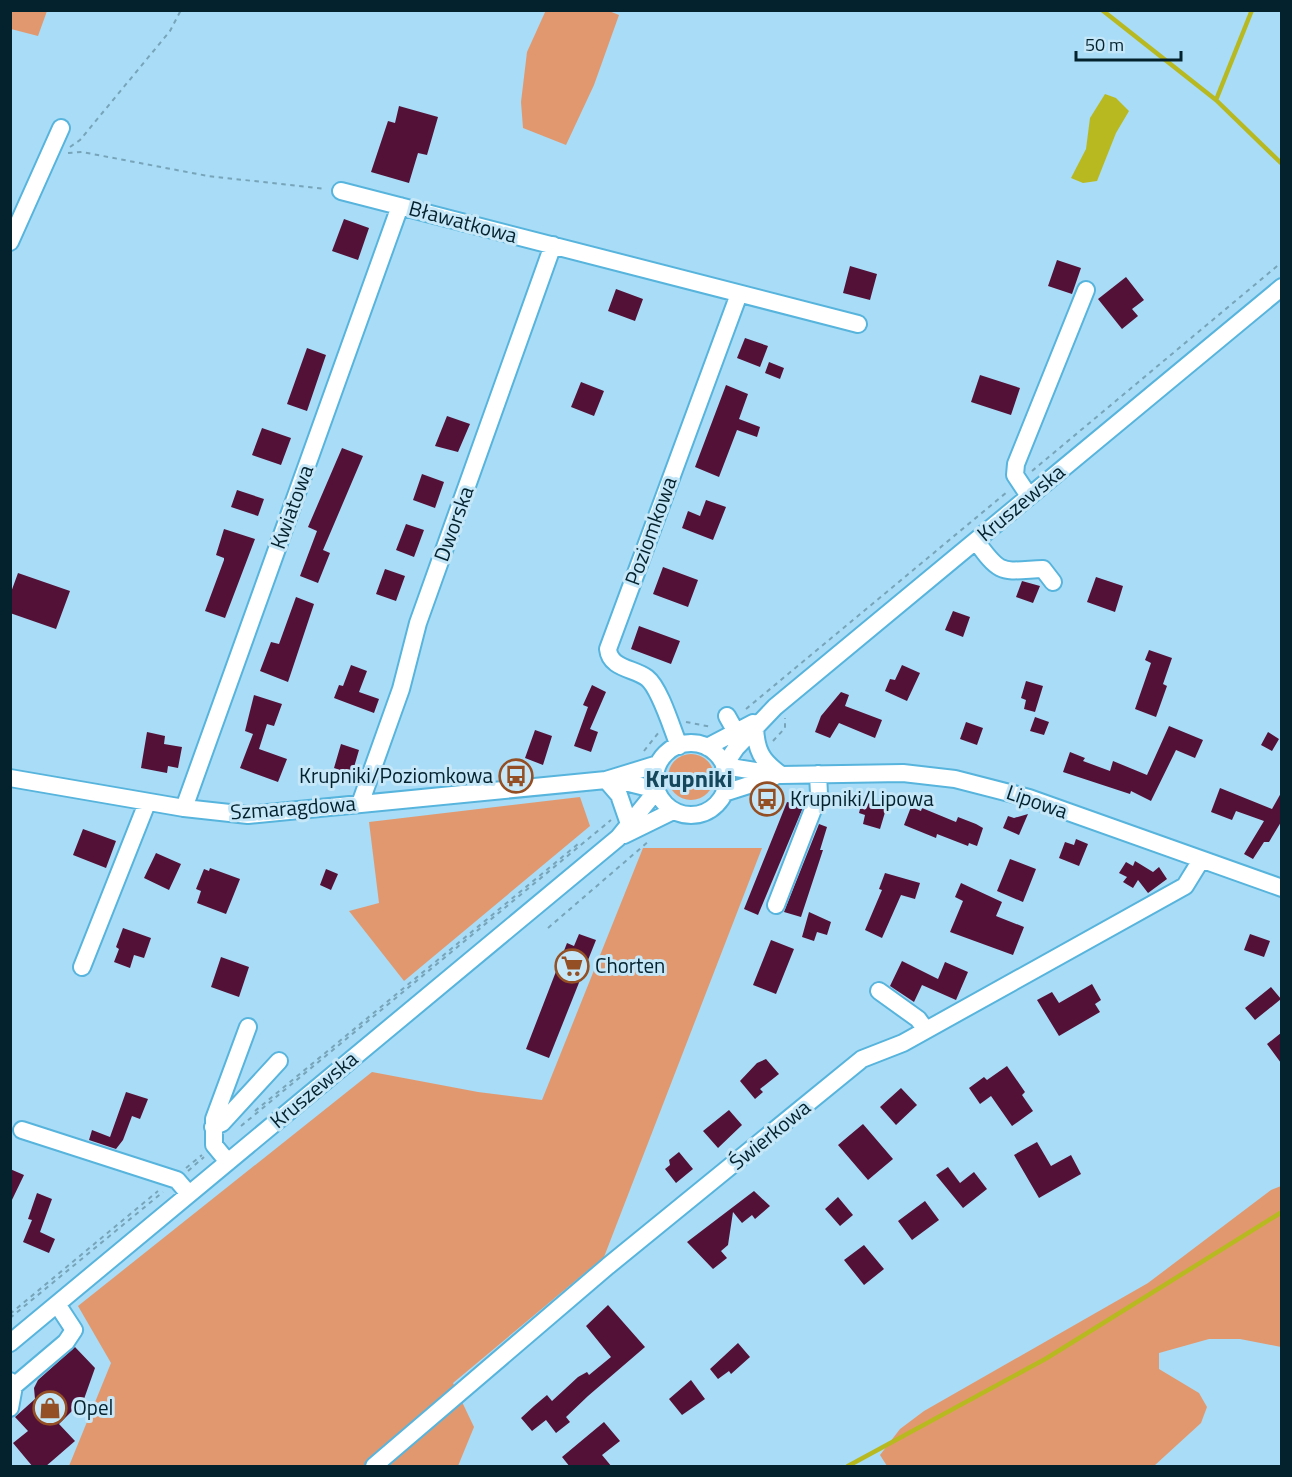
<svg xmlns="http://www.w3.org/2000/svg" width="1292" height="1477" font-family="'Titillium Web',sans-serif">
<style>
.green{fill:#e2986f}
.water{fill:#b8b920}
.lines{fill:none;stroke-linecap:round;stroke-linejoin:round}
.stream{stroke:#b8b920;stroke-width:4.5}
.building{fill:#541138}
.minor-casing{stroke:#57b4dd;stroke-width:20}
.path{stroke:#77a4b9;stroke-width:2;stroke-dasharray:4.5 4.5;stroke-linecap:butt}
.minor{stroke:#fff;stroke-width:16}
.labels{text-anchor:middle;stroke-width:6;stroke-linejoin:round;paint-order:stroke}
.street-label{font-size:21px;fill:#04222e;stroke:#c5e7f8}
.poi-label{font-size:21px;fill:#04222e;stroke:#c5e7f8;text-anchor:start}
.quarter-label{font-size:24px;font-weight:bold;fill:#14475c;stroke:#c5e7f8}
</style>
<rect width="100%" height="100%" fill="#a9dcf6"/>
<path class="green" d="M546,10L609,11L619,15L594,85L566,145L523,128L521,102L527,52Z
M10,11H47L38,36L11,29Z
M668 777a23 23 0 1 1 46 0a23 23 0 1 1-46 0Z
M580,797L590,826L404,981L349,911L379,903L369,822Z
M643,848H762L604,1257L453,1383L474,1427L458,1466H69L111,1363L78,1306L372,1072L478,1092L542,1100Z
M1281,1186V1347L1240,1339H1209L1159,1353V1369L1199,1393L1207,1407L1201,1423L1154,1466H887L880,1455L900,1429L924,1411L1148,1283L1271,1190Z"/>
<path class="water" d="M1105,94L1116,98L1129,111L1116,133L1097,181L1083,183L1071,178L1086,149L1090,118Z"/>
<g class="lines">
<path class="stream" d="M1102,10L1216,100L1282,164
M1216,100L1252,10
M848,1466L1047,1358L1282,1212"/>
</g>
<path class="building" d="M399,106L438,117L427,155L418,153L409,183L371,172L388,121L395,123Z
M344,219L369,228L358,260L332,251Z
M1057,260L1081,268L1072,294L1048,286Z
M850,266L877,274L870,300L843,293Z
M1126,277L1144,300L1132,309L1138,316L1122,329L1098,299Z
M616,289L643,299L635,321L608,311Z
M745,338L768,346L760,367L737,358Z
M307,348L326,355L307,411L287,404Z
M769,362L784,368L780,379L765,373Z
M980,375L1020,388L1011,415L971,402Z
M581,382L604,391L594,416L571,407Z
M726,385L748,394L739,419L760,427L757,437L737,430L719,477L695,467Z
M447,416L470,424L458,452L435,446Z
M262,428L291,438L281,465L252,455Z
M342,448L363,456L323,550L330,553L318,583L300,576L317,531L308,527Z
M422,474L444,482L435,508L413,500Z
M237,490L264,499L258,516L231,507Z
M706,500L726,507L713,540L682,528L688,511L700,516Z
M406,524L424,530L414,557L396,550Z
M224,529L255,539L225,618L205,611L224,560V558L216,555Z
M663,567L698,580L688,607L653,594Z
M385,569L405,576L396,601L376,594Z
M18,573L70,591L56,629L10,613V595Z
M1096,577L1123,586L1115,612L1087,602Z
M1022,581L1040,586L1033,603L1016,597Z
M296,597L314,604L288,682L260,671L271,642L279,644Z
M953,611L970,617L963,637L945,630Z
M639,626L680,641L671,664L631,649Z
M1149,650L1172,658L1163,684L1167,686L1156,717L1135,709L1151,663L1145,660Z
M351,665L367,671L359,692L379,699L374,713L334,698L339,685L343,686Z
M902,665L920,673L907,701L885,691L890,679L895,680Z
M1026,681L1043,686L1035,712L1024,709L1026,700L1021,698Z
M592,685L606,692L590,729L598,732L591,752L574,746L588,707L583,705Z
M841,692L849,695L845,706L882,720L875,738L839,723L830,738L815,732L821,716Z
M254,695L282,704L274,726L267,724L259,749L287,759L278,782L240,768L253,734L245,731Z
M1035,717L1049,722L1044,735L1030,731Z
M966,722L983,728L977,745L960,739Z
M1169,726L1203,740L1195,758L1176,750L1151,801L1131,791L1130,794L1063,772L1070,752L1085,758L1083,761L1110,771L1113,761L1147,775Z
M535,730L552,736L543,765L525,758Z
M147,732L165,736L164,744L182,747L178,768L168,766L167,773L141,768Z
M1268,732L1279,739L1272,751L1261,745Z
M341,744L359,750L352,774L334,768Z
M1220,788L1272,809L1281,793V822L1269,842H1264L1253,859L1244,854L1264,821L1236,811L1232,820L1211,812Z
M862,801L886,809L880,829L863,824L865,815L859,813Z
M787,802L804,805L758,915L744,909Z
M911,807L921,811L922,808L956,822L958,817L976,824L983,828L977,846L969,843L968,846L937,834L936,838L904,825Z
M1028,814L1019,835L1003,828L1008,816L1014,818Z
M819,824L827,827L820,850H823L801,917L784,912Z
M83,829L116,841L106,868L73,855Z
M1076,839L1088,844L1079,866L1059,858L1065,842L1074,845Z
M156,853L181,864L169,890L144,878Z
M1010,859L1036,869L1023,902L997,891Z
M1135,861L1153,872L1159,867L1167,879L1148,893L1138,880L1133,888L1123,882L1127,877L1119,873L1126,862L1133,866Z
M210,868L240,879L226,914L197,903L201,891L196,889L204,869L209,871Z
M326,869L338,874L331,890L320,885Z
M885,873L920,883L915,899L901,895L882,938L865,930L882,890L879,889Z
M961,883L1002,902L996,916L1024,927L1013,955L950,932L963,901L955,897Z
M809,912L831,922L827,935L817,932L814,941L802,937Z
M123,928L151,938L144,958L134,955L130,968L114,962L119,949L116,947Z
M579,934L596,940L549,1058L526,1049L567,943L574,946Z
M1250,934L1270,941L1264,957L1244,950Z
M771,940L794,949L776,994L753,985Z
M221,957L249,967L239,997L211,987Z
M902,961L938,979L945,962L968,972L956,1000L922,985L914,1002L890,986Z
M1092,984L1101,1000L1095,1004L1100,1012L1059,1036L1037,1000L1052,992L1059,1003Z
M1271,987L1281,999L1255,1020L1245,1008Z
M1281,1033V1063L1267,1044Z
M766,1059L779,1074L760,1089L763,1092L755,1099L740,1081L757,1063Z
M1007,1066L1025,1092L1022,1095L1033,1111L1012,1126L991,1096L980,1104L969,1088L984,1077L987,1080Z
M901,1088L917,1105L896,1125L880,1107Z
M126,1092L148,1099L140,1119L132,1116L123,1140L116,1149L89,1140L92,1130L110,1137Z
M729,1110L742,1125L718,1148L703,1131Z
M863,1124L893,1159L868,1180L838,1145Z
M1037,1142L1051,1166L1071,1155L1081,1174L1039,1198L1014,1155Z
M679,1152L693,1169L676,1183L665,1169L670,1165L669,1160Z
M948,1167L960,1183L974,1172L987,1189L963,1208L936,1175Z
M10,1169L24,1175L10,1204Z
M754,1191L770,1206L755,1219L752,1215L742,1223L733,1212L728,1245L721,1251L727,1258L713,1269L687,1242Z
M37,1193L52,1199L40,1232L55,1239L49,1253L23,1242L32,1220L28,1219Z
M838,1197L853,1215L840,1226L825,1209Z
M925,1201L939,1220L912,1240L898,1221Z
M864,1245L884,1269L864,1285L844,1260Z
M608,1305L645,1347L588,1396L566,1417L570,1422L556,1433L546,1420L532,1431L521,1418L534,1406L547,1395L552,1401L578,1377L587,1372L589,1375L611,1357L586,1326Z
M738,1343L750,1357L731,1374L729,1371L718,1379L710,1369Z
M75,1347L95,1368L84,1399L59,1424L75,1441L45,1467H33L13,1443L28,1431L15,1417L35,1399L34,1388L38,1380Z
M691,1380L705,1399L682,1415L669,1399Z
M604,1422L620,1441L602,1455L612,1467H570L562,1457Z"/>
<g class="lines">
<g class="minor-casing">
<path id="minor" d="M341,191L858,324
M10,242L61,128
M1029,496L1015,475L1016,464L1086,290
M976,541C1001,576 1001,571 1043,569L1053,582
M727,716L736,732
M755,727C756,750 761,760 780,774
M655 779a36 36 0 1 1 72 0a36 36 0 1 1-72 0Z
M679,746C672,729 660,688 647,678C634,668 610,669 608,649L739,294
M707,747L753,723
M724,766L736,748L775,707L1282,287
M724,766L781,775L903,773L955,779L1029,798L1282,888
M10,778L184,808L248,815L606,780L658,764
M613,779L657,790
M606,780L619,795L629,824
M724,793L774,777
M360,804L401,689L418,623L553,245
M184,808L400,206
M624,835L673,811
M776,905L819,794L818,774
M82,967L147,803
M879,991L918,1019L926,1030
M213,1127L222,1123L279,1061
M22,1130L177,1180L189,1194
M228,1162L214,1145V1119L248,1027
M10,1343L618,838L657,790
M10,1381L14,1386L10,1408
M14,1386L66,1342L74,1330L57,1304
M374,1466L608,1266L862,1059L903,1043L1185,886L1201,860"/>
</g>
<path class="path" d="M70,147L80,140L170,31L181,10
M68,153L82,152L208,176L326,189
M1032,471L1282,262
M746,709L1007,492
M686,722L712,727
M773,741L785,728V718
M644,751L659,732
M548,928L649,841
M255,1111L578,844L581,846
M241,1126L611,820
M186,1168L202,1155
M188,1171L204,1157
M10,1314L158,1191
M10,1318L163,1192"/>
<use href="#minor" class="minor"/>
</g>
<defs>
<g id="bus-ring" transform="scale(1.725)"><circle r="9.5" fill="#c5e7f8" stroke="#944f24" stroke-width="1.5"/><path d="M-5-6H5V4H4V6H2V4H-2V6H-4V4H-5ZM-3.5-4V0h7V-4ZM-3.5 1.2v1.5H-2V1.2ZM2 1.2v1.5H3.5V1.2Z" fill="#944f24"/></g>
<g id="supermarket-ring" transform="scale(1.725)"><circle r="9.5" fill="#c5e7f8" stroke="#944f24" stroke-width="1.5"/><path d="M-6-5.5h2.5l.6 2H6L4.5 2H-2.5L-4.4-4H-6ZM-1.5 3.2a1.3 1.3 0 1 0 .1 0ZM3 3.2a1.3 1.3 0 1 0 .1 0Z" fill="#944f24"/></g>
<g id="shop-ring" transform="scale(1.725)"><circle r="9.5" fill="#c5e7f8" stroke="#944f24" stroke-width="1.5"/><path d="M-5-2.5h2.3a2.7 3.5 0 0 1 5.4 0H5L5.5 6h-11ZM-1.5-2.5h3a1.5 2.3 0 0 0-3 0Z" fill="#944f24"/></g>
</defs>
<g fill-rule="evenodd">
<use href="#bus-ring" x="516" y="776"/>
<use href="#bus-ring" x="767" y="799"/>
<use href="#supermarket-ring" x="572" y="966"/>
<use href="#shop-ring" x="50" y="1408"/>
</g>
<g class="labels">
<g class="street-label">
<text transform="translate(463 222) rotate(15)" y="7">Bławatkowa</text>
<text transform="translate(1021 503) rotate(-40)" y="7">Kruszewska</text>
<text transform="translate(292 507) rotate(-70)" y="7">Kwiatowa</text>
<text transform="translate(454 524) rotate(-70)" y="7">Dworska</text>
<text transform="translate(651 531) rotate(-70)" y="7">Poziomkowa</text>
<text transform="translate(1037 802) rotate(19)" y="7">Lipowa</text>
<text transform="translate(293 808) rotate(-4)" y="7">Szmaragdowa</text>
<text transform="translate(314 1090) rotate(-40)" y="7">Kruszewska</text>
<text transform="translate(770 1135) rotate(-39)" y="7">Świerkowa</text>
</g>
<g class="poi-label">
<text x="493" y="783" text-anchor="end">Krupniki/Poziomkowa</text>
<text x="790" y="806">Krupniki/Lipowa</text>
<text x="595" y="973">Chorten</text>
<text x="73" y="1415">Opel</text>
</g>
<g class="quarter-label">
<text x="689" y="787">Krupniki</text>
</g>
</g>
<rect width="1292" height="1477" fill="none" stroke="#04222e" stroke-width="24"/>
<path d="M1076 51v9h105v-9" fill="none" stroke="#04222e" stroke-width="3"/>
<text x="1085" y="51" font-size="18" fill="#04222e" stroke="#c5e7f8" stroke-width="4.5" paint-order="stroke">50 m</text>
</svg>
